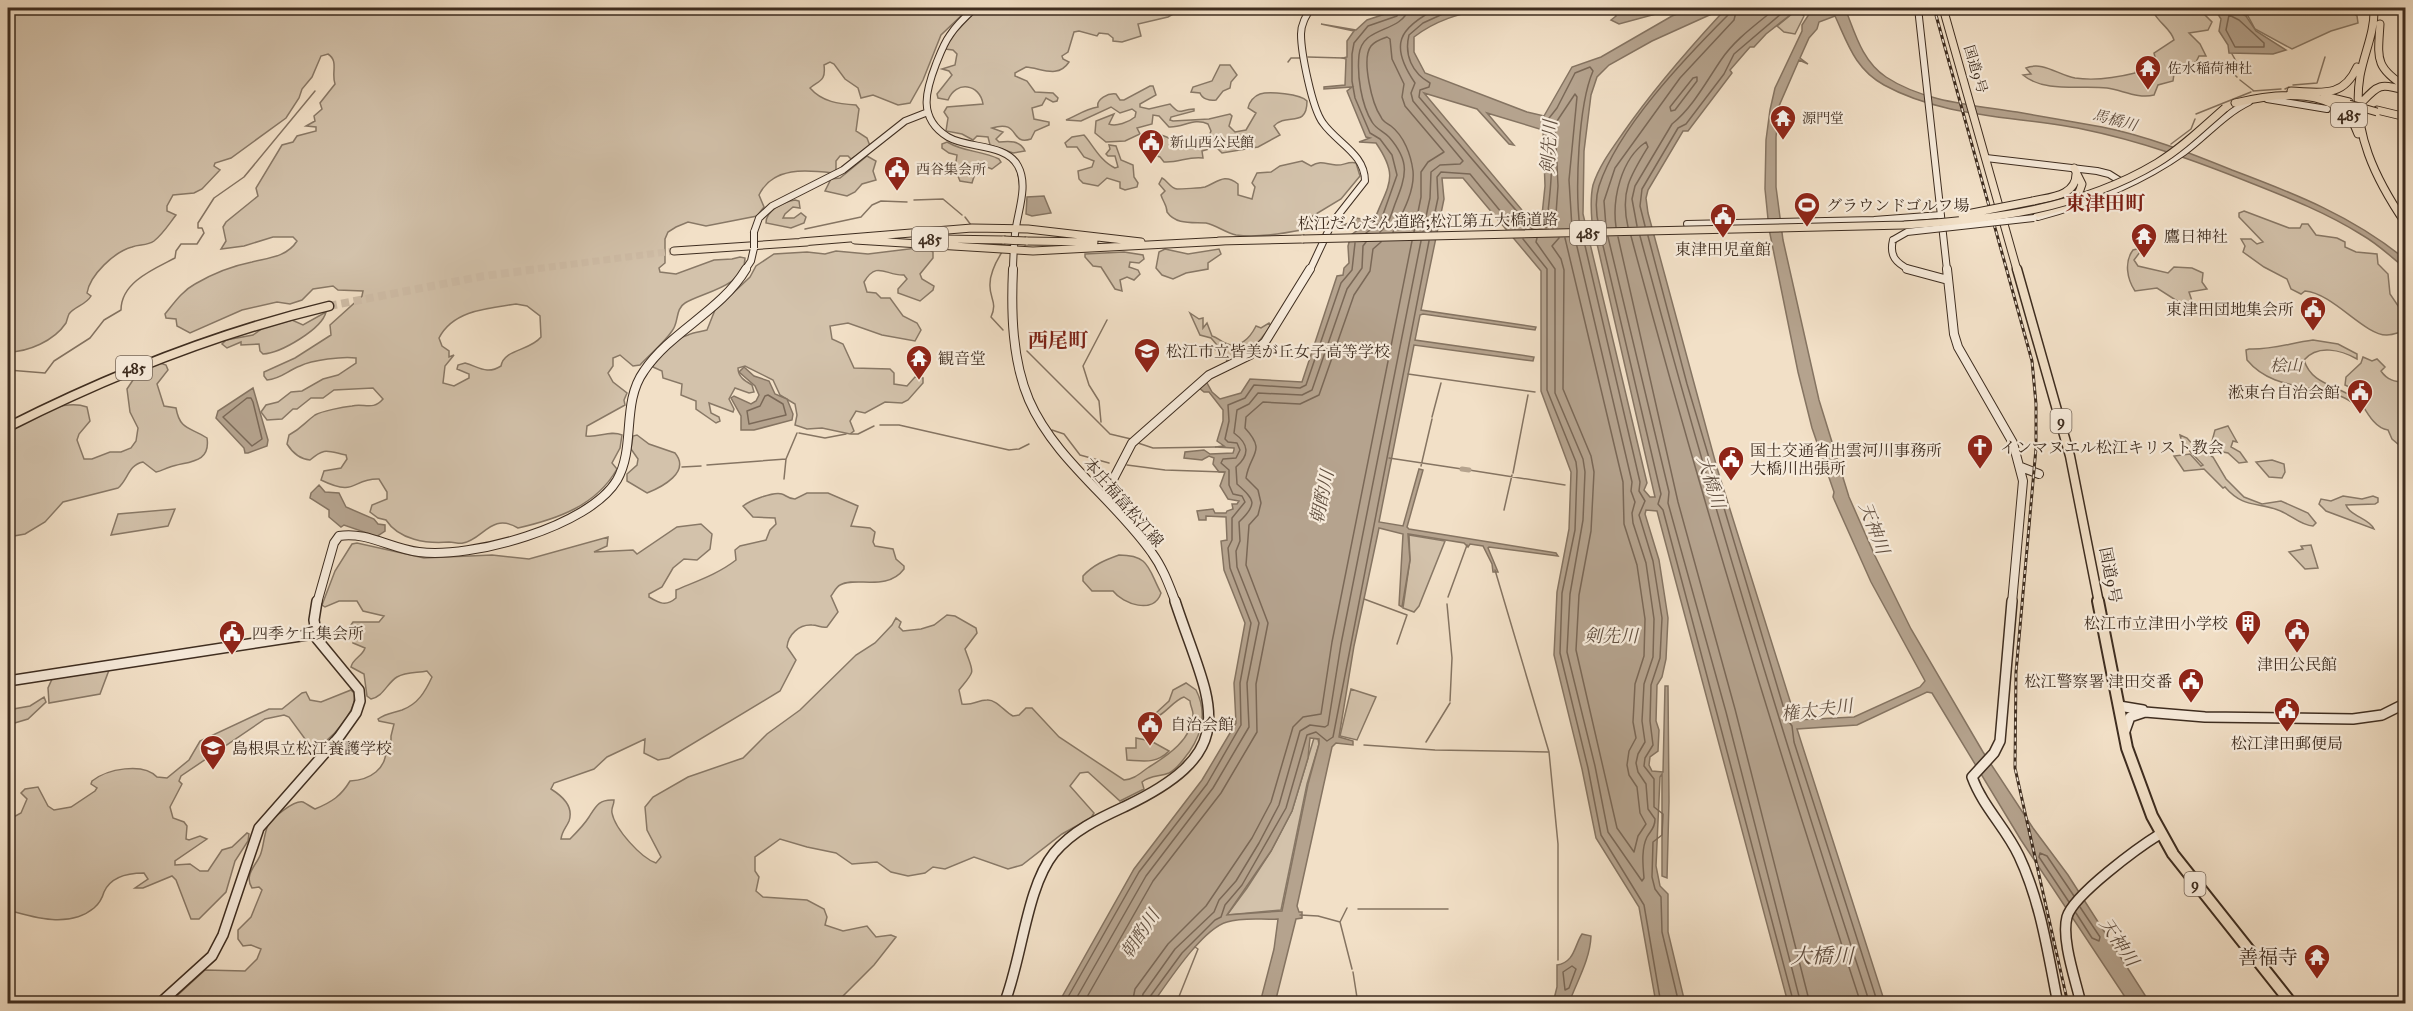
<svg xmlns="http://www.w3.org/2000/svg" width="2413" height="1011" font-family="'IM FELL Great Primer','Noto Serif JP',serif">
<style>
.green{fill:#d3c2ab;stroke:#887866;stroke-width:1.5;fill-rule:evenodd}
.water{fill:#b5a38e;stroke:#857462;stroke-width:1.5;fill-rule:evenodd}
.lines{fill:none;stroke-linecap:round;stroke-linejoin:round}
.shore{stroke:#7a6857;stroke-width:1.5}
.stream{stroke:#857462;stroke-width:1.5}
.canal{stroke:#b5a38e;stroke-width:5}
.highway-tunnel-far1{stroke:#cebca6;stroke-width:7;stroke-dasharray:7 4;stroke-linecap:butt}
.highway-tunnel{stroke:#cebca6;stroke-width:8;stroke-dasharray:8 4.5;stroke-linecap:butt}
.secondary-far2-casing{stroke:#3e2d20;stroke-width:8}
.secondary-far1-casing{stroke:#3e2d20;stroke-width:10}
.secondary-casing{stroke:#3e2d20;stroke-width:12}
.highway-far2-casing{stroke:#3e2d20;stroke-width:9}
.highway-far1-casing{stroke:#3e2d20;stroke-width:11}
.highway-casing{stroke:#3e2d20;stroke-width:14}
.secondary-far2{stroke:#f7ebdb;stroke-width:6}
.secondary-far1{stroke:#f7ebdb;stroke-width:8}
.secondary{stroke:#f7ebdb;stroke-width:9}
.highway-far2{stroke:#f2e0c7;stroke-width:7}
.highway-far1{stroke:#f2e0c7;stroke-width:8}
.highway{stroke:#f2e0c7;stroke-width:10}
.rail-casing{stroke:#3e2d20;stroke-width:3}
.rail{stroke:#f7ebdb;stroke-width:1.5;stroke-dasharray:4;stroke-linecap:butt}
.secondary-bridge-casing{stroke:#3e2d20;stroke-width:8;stroke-linecap:butt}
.highway-bridge-casing{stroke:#3e2d20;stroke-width:9;stroke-linecap:butt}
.secondary-bridge{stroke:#f7ebdb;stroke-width:6}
.highway-bridge{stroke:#f2e0c7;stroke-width:7}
.labels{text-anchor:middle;stroke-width:4.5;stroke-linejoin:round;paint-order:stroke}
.far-poi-label{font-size:14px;fill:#3e2d20;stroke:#f7ebdb;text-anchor:start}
.far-street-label{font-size:14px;fill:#3e2d20;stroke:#f7ebdb}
.shield{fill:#f7ebdb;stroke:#766658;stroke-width:1.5}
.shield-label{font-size:15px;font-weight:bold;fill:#3e2d20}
.far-water-label{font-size:15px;font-style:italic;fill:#625041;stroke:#f7ebdb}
.poi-label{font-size:16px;fill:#3e2d20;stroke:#f7ebdb;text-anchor:start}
.street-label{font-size:16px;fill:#3e2d20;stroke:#f7ebdb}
.park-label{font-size:16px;font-style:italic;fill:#5c4b3c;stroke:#f7ebdb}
.water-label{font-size:18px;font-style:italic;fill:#625041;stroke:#f7ebdb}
.quarter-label{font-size:20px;font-weight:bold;fill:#7a1f14;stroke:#f7ebdb}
.near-poi-label{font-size:20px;fill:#3e2d20;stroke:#f7ebdb;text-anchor:end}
.near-water-label{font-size:21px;font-style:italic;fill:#625041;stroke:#f7ebdb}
</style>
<rect width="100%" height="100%" fill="#f2e0c7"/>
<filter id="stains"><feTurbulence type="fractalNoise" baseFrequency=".00333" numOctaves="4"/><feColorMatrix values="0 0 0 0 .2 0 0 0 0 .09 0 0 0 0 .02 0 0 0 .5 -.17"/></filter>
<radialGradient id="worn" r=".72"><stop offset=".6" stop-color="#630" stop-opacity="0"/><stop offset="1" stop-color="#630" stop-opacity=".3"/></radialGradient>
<path class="green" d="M8,8H966L963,14L941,35L923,80L910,103L898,105L873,95L861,98L858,88L845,79L834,64L830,62L824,65C826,81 820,80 810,88C822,102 839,104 856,105L859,109L856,131L867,138L870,146L851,159L848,156H840L836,161V171L833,173C807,170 773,166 759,195L764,207L757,216L706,226L688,222L676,227L668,232L665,239V263L659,268L660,272L676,274L714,260L732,259L740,257L745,258C745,287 702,292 685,303C675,309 679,323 672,331C664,343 650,354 640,365L633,366L620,355L613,358V366L608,373L613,382L627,393L624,400L625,405L587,426L586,436C598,438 610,430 622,435L620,448L612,463L617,469C596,506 557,519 518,528C491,512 483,540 463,543C459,544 454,542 449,542C427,544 399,540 386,520L378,518L370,512L372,505L387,499V492L379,479C351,478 358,498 321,480L324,471L341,468L347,459L346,455C327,451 325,447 310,460C300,459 292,452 287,444L289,435C302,428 304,423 315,415C322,411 343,407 352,406C364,403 373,411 383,399L373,388L334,390L323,398H311L297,409H293L282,419L267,420L261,412L266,405L278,402L291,392L302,391L323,379L338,375L356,363V358C343,356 312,360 300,366C287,371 281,379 267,380L264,376V372L295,358L331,335L330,325L362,296L363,291L338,290L333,286L313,289L302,300L290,304L277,302L242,310L190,333L177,326L176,319L166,318L165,314C174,303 182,291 195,284C212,274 232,266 252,262C268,258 287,257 297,241L293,237H273L244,246L221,249L226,241L223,227L226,222L258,196L256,188L282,145L293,142L297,136L316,131V127L306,126L315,121L314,116L322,109L320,103L335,84C331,73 339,61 328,54L321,56L312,77L302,89L299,98L286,118L231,158L215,163L214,166L220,170L202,189L194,193L173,195L167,206V211L176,215C169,224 163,234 154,241C147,246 139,244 132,247C114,252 90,275 87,293L91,296C86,305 75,306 69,314C68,316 67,320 66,323C54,341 28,352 8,352ZM516,304L527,306L540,316L541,337C530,351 504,349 501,366C487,375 479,367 465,363L458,365L457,369L469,374V378L454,386L443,383L445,366L454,355L449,357V351L442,346L439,338C453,310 489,308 516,304Z
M979,8H1181L1182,9L1168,17L1138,24L1141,36L1122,42L1113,41V38L1108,34L1099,33L1097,36L1079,31L1074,32L1068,52L1062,56L1063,59L1069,62C1058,79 1041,68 1026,67L1015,73V76L1027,81L1035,92L1053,93L1058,98L1057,101L1053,102L1046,98L1042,105L1032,108L1034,119L1049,122V125L1035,131L1031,139C1009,146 1021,119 992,128L1003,132L996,139L999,142C1009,141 1020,140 1025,151L1013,153L990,145L988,137L977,136L973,140L962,134L946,131L948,118L944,112L947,107L983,104C980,84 956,80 948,100L938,98L937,94L952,75L949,71L942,69L955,65L957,54L953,50L944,49L953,35Z
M1808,8L1802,14L1804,16L1795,34L1784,32L1777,26L1798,9Z
M2155,8H2207L2200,10L2212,22L2208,30L2189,33L2200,44L2206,56H2199L2196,62L2186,64L2180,73L2174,74L2173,81L2158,85L2154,95C2138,99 2122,90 2107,88C2082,85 2044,93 2023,75L2031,74L2026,68C2043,61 2058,75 2075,78C2095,81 2115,78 2135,73L2138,65L2155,57L2154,53L2174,40C2171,29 2159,23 2154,13Z
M2233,8H2360V11L2352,12L2357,16L2358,23L2331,31L2292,49L2255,29L2248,16Z
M1220,65H1230L1237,75L1231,82L1230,88L1223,91L1216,100C1210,101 1202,99 1200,93L1191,92L1193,87L1212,81Z
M1150,86H1153L1156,95L1140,104V107L1149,109L1170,104C1181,116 1178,110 1194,109V111L1171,117L1170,120L1173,121L1209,119L1230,114L1232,116L1229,126L1235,132L1246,130L1256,113L1248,108C1249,102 1254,96 1260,94C1269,91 1301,94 1307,101C1307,129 1286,112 1274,126L1280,135L1258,147L1222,153L1216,147L1202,151L1203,158C1188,156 1179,163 1164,162L1160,157L1151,154L1153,142L1146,136C1157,131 1167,137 1177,142L1209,136L1211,131L1208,124C1194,117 1183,128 1169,127L1159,116L1153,115L1152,124L1137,128L1140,134L1125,141L1106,142L1095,133L1096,121L1114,114L1109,124C1116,127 1129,122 1135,117L1136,112L1132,109L1120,113L1111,107L1081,121L1066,120C1076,116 1085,109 1098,107C1096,99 1108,93 1116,94L1120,100H1124Z
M1084,135C1093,145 1100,161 1115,168L1118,167L1115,156H1108L1106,154L1110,149L1109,145L1116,146L1121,160L1133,165L1134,177L1138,183L1137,187L1125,190L1120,188V182L1107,178L1098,186L1083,183L1079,179L1078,171L1092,167L1094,161L1084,157L1077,147H1067L1065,143L1072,137Z
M947,142C966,153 981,150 999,159L1001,162L992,169C979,163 975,172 972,183L960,181L955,169L957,155L949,153L942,148V144Z
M867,156L876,161L873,171L876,180L862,184L855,192L847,196L825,191L831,179L840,178Z
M1302,161L1311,166C1321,160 1325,164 1336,165C1343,166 1348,161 1356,163L1360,176L1341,199L1311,217V225L1307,229C1285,233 1259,238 1236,235C1226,233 1216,225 1206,223C1192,222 1176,225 1167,212C1167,205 1163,202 1161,195L1165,191L1159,184L1162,178C1168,181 1170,188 1177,189C1180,189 1202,188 1205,187C1218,182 1224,173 1238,184V195L1252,199L1255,187L1252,183L1257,173L1271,172L1280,166Z
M795,200L799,201L800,208L793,207L785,214L783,218H794L801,213L806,217L804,223L791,228L766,223C766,210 783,202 795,200Z
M2244,211L2289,228H2300L2302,224H2308L2316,235L2337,238L2345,242V247L2356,252L2377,254L2378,264L2388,274L2390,294L2405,316V331C2400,332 2393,335 2387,335C2365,336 2333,293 2305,291L2301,294L2291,289L2287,279L2264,267L2243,252L2245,246L2241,239H2251L2257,244L2263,242L2239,217V213Z
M925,247L933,252V258L920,274L922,279L934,286L933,290L920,301L898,293V289L907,279L904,275C886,276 877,260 864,282L867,292L876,293L881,298H890L903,316L917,323L921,330L915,341L882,335L848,323L830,326L832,339L843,344L854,368L890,369L894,373V384L907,386L915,377L923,378V383L908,400L902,403L885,402L865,413L856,411L850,421L854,431L850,434L822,428L807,429L795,425L797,415L795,404L780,395L773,380L745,366L738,368C738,377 745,381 752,385L754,392L749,393L735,388L729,399L734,409L733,412L709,403L711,413L719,417L720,421L716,423L696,409V401L681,395L682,384L663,378L662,371L653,367C655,355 677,338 688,335C694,332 701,332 707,330L715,310L750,277L756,266L774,254L807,252L825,254L836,251L868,254Z
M1165,249L1188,254L1219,249L1221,254L1208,263V269L1186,273L1173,279L1162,275L1156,268L1159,252Z
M2137,249L2140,252L2134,260L2138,266L2168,273L2174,267L2192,268L2203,273L2202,282L2207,289L2189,292L2192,301L2185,306L2157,288L2135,291C2127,279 2124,262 2133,250Z
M1124,252L1143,255L1144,259L1139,263L1130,262L1129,267L1138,270L1140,274L1134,280L1127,277L1120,280L1122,291L1115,289L1101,267L1093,266L1085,257V254Z
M326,312C322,329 281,353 263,354L260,351L259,344L241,345V342L227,348L222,344L226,340L253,335L263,328L292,320L303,325Z
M1190,313L1199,319L1203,318V328L1207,323L1212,336C1217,337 1220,341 1225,343C1239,350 1250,338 1256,326L1261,328L1269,323L1271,326L1253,349L1232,363L1227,361L1223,352L1214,349L1217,345L1211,338L1200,335Z
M2313,340L2338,344L2357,354V359C2341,350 2318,344 2304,360C2313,389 2345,384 2359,404L2356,405C2351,402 2346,398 2340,396C2307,384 2271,389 2247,360L2246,350L2249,349C2272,350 2290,343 2313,340Z
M2363,357L2372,361L2377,359L2385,367L2381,371C2387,380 2395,382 2405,382V450L2392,439L2388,430C2373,428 2365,408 2356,395L2358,393L2364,397L2362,393L2345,385L2346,377L2361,363Z
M160,363L166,365L168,370L157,384L164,406L176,408C180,431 191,427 207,438C211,464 187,461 170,467C164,469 161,471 156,472L143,462C128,465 128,480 118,488L63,502L45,522L25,534L8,537V431C32,419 60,398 87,407L90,421L79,434L77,440L84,459H92L110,452H121L131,448L136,441L138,428L130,412L127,389L141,368Z
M2228,426L2237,442L2233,441L2231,447L2240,452L2247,462L2239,463L2228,453L2213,450L2212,441L2215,430Z
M637,435L649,444L675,453C691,472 662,487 647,493L627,481V474L637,465L638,459L631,449L633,436Z
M2180,435L2187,438L2196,448L2213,457L2226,479L2244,497L2262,504L2281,501L2308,513L2316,523L2313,526C2301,526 2290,514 2278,510C2257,502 2243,508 2225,487L2223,488L2204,469L2184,471L2174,456L2190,454L2201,466L2203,465L2182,443Z
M2272,460L2284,464L2285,472L2282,478L2269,477L2256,462Z
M807,493H828L858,506L851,526L870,528L875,532L873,542L875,546L893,549L896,559L904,566V569C887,592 855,576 840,585C836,587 834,592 831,596L838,612L827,627C821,628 818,625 812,625C799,624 788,635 787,647L796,660L780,691L669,758L658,760L644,753L645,739L607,757L594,769L554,783L551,789C562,796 574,806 569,821C566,828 562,831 561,839H570C576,833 584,825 589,817C596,806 599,799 614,800C614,806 611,807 612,813C615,829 641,858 656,863L661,857L647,830L645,807L653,797L688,777L743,758L767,734L800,710L856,655L875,643L892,625L896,618L901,622L899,627L903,631L921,629L934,625L947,615L955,616L976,628L977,633L965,649C974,675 976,669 959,690L962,704C973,706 977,700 987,700C996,699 1005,712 1013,716L1019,715L1026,708H1032L1059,737L1124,780C1135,779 1140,773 1149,767C1167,756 1193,739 1193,714C1193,710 1190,705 1190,701L1184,697C1175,700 1168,710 1160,715L1156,713L1169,701L1173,690L1186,683L1196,690C1209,715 1200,740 1183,760C1179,765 1175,770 1169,773C1159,777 1151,775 1142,782L1144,789L1120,801L1088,772L1080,773L1070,786L1094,813L1091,818L1062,834L1022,865L1008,869L974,857L945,869L933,867L925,873L908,876L891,872L877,862L852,864L836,853L807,847L780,839L755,857V871L759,877L756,891L763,897L807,900L824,909L827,917L825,925L843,931L867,926L876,937L891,935L896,937L874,965L843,996L844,1003L168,1004L205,970L245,971L257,959L261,949L251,945L243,946L238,939V930L251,917L262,890L259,887L252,888C243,874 258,864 261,853C264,844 264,834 268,825C272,818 294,800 303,802C307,804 311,807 315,809C332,802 341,796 350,781C370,780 387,769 386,748L391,743V736L394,724L379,721L378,719C386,713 393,713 402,710C418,704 425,692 432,677L427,671C417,673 406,672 397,677C387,683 383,697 371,699L367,696L364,674L351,667C353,658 362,657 365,648L353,643L354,638L347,635L346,632L353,622H379L384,616L363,611L357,601H339L325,607L322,605L335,571L352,544L357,543L424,558L492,555L529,559L608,537L607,546L594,552L633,550L637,554L677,527L701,524L712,534L710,549L697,560L684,559L673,568L662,587L649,594V597C659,603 666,607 676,598V590C697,581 718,574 736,560L735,550L740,546L766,540L770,530L776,524L775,518L753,517L743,506C749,501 774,491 782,494C786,495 788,499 795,499Z
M2343,496L2362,499L2373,496L2378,498V502L2375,504L2346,505C2351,517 2369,518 2374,529L2326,511L2319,504L2321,499L2331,501Z
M175,509L168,526L111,535L118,514Z
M1409,535L1445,541L1419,606L1414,612L1403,608L1410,560Z
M2311,545L2318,568L2305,569L2289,552L2303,549L2301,546Z
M1119,555C1150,555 1148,569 1161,593C1154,615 1123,604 1113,591H1092L1083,581V576C1093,565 1105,560 1119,555Z
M107,669L109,670L100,694L49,703L48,688L53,677Z
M1351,689L1376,697L1357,740L1340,736Z
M351,690L354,693C358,711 330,742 314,748L308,743L289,717L284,715L265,719L181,776L179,781L182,784L170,807L173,818L184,822L187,826L186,839L189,840L200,836L207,839L175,861V865L190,864L200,871H208L222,850L232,847L247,833L249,834L248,841L235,861L226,892L199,919H191L176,880L172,876L143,888H135L148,879L144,873C129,873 111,876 104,892C102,899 100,903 94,908C70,928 35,918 8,910V820L21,813L27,799L21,793L25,789L38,787L48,806L54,810L71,807L95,791L97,788L91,784L92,781C107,769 143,762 157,777L167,778L189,760L200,741L258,714L269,709H282L302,693L306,692L310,700L321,702Z
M44,697L46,702L28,719L8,725V710L30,706Z
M1136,738L1151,741L1169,751C1156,764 1144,761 1127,760L1126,748H1136Z
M1314,738L1318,739L1319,744L1307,784L1281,910L1227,915L1247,888L1271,851L1292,811Z"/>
<path class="water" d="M1403,8H1486C1459,14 1436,20 1414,37V52L1425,73L1527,112L1544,116L1572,67L1601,57L1672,16L1692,8H1725L1652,41L1609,65L1597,77L1591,95L1584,151L1583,214L1647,483L1644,490L1650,497H1655L1592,222C1591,210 1590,198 1593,185C1599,166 1611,150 1623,133C1652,91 1685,53 1720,15L1728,8H1799L1766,34L1754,47H1750L1730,70L1732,73L1688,131H1683L1648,190L1646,198L1648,213L1717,468L1796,720L1854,717L1920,687L1925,681L1871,582L1833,497L1834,492L1812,428L1798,372L1769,229L1765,189L1766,140L1770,110L1775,88L1802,31V25L1813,8H1845C1855,33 1862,61 1886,77C1924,102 1973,105 2017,112C2045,117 2074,122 2102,127C2147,136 2190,153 2232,170C2296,194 2352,216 2405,259V268C2391,257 2378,244 2362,235C2327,213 2289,198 2251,183C2196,161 2141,141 2082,129C2016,116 1944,118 1884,85C1855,69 1848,44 1835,16L1819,22L1817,29L1809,38L1800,58L1808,64L1799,60L1779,106L1776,137V187L1783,240L1819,400L1849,497L1875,556L1911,629L1983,752L2033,828L2068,875L2150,1003H2129L2021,840L1932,693L1927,692L1857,725L1797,729L1885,1003H1788L1657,511L1646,510L1645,514L1659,560L1668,618L1666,659L1662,677L1657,685L1656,721L1659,730L1658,751L1650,757L1649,765L1652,771L1663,772L1665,686H1668L1669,801L1667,878L1662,876V774L1660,777L1656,866L1660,886L1668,894V932L1685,1003H1656L1639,907L1596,838L1582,769L1554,655L1557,592L1569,529L1571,472L1541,391V271L1463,178H1442L1444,199L1421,310L1536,327L1535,330L1423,314L1420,315L1415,340L1534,357L1533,361L1525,360L1414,345L1379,522L1403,526L1419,469L1423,470L1407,527L1409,529L1556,553L1558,556L1489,547L1488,548L1498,572H1493L1492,564L1483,546L1470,544L1468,547L1464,543L1408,534L1410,560L1402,607L1399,605L1403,534L1379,528L1354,646L1339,737L1353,741V745L1336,743L1332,747L1297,906L1299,912H1302V918L1296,919L1275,1003H1260L1274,949L1278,919C1262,920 1243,917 1227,922C1202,929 1168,982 1153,1003L1058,1004L1134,869L1202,780L1236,723L1234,683L1245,623L1224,570L1221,541L1227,540L1226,517L1206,516V520H1199L1197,511L1213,509L1215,513H1226L1227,511L1233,509L1232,504H1237L1239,501L1228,499L1220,486L1225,472H1219L1213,464L1214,458L1209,456L1202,460L1184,458L1185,452L1204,450L1210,454L1233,453L1234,450V448L1215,447L1224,446L1217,441L1223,421V410L1209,392H1204L1198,387L1206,381L1212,392L1220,399L1241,393L1250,379L1302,382L1337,276L1343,275L1344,268L1349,263L1348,246L1351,235L1362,227L1371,226L1365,224L1337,226L1354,222L1356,218L1374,221C1388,184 1400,178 1376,143L1359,142L1370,138L1366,137L1347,91L1352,87L1324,89V87L1345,85L1346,59L1343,58L1347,57V41L1354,31L1321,24L1356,30L1367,20ZM1424,93L1477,109L1509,144L1514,145L1487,113L1543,130L1545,186L1541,225L1532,222ZM1310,738L1319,739V744L1308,784L1282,911L1227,915L1271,851L1292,811L1308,758Z
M1628,8H1647L1656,14L1619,24L1611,20L1616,16L1615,14Z
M2214,8H2231L2246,16L2256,31L2286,50L2273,54L2229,53L2228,45L2219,31L2221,19Z
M1044,196L1051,213L1032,216L1026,214L1027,197Z
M744,367L754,376L769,381L775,394L787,399L793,414L792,420L754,430H741V416L731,398L734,396L751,404L756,401L759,395L755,386L739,372Z
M253,388L268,440L267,446L248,453H245L244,448L216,418L218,411Z
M319,485L325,492L339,493L346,507L374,519L378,524L385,525V531L376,537L368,536L370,534L344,525L341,527L329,517V510L310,498L311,493Z
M1582,934L1591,936C1590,960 1577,981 1569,1003H1553L1557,987V965C1575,962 1574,946 1582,934Z"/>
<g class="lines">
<path class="shore" d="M1456,8L1423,23L1409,35C1404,55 1412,73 1430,83L1429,87L1420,90L1419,97L1532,229
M2229,15L2239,20L2264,43V47H2235L2226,30Z
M1697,77V81L1675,110L1671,111L1670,107L1693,78Z
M1637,226L1632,199L1635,186L1672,124C1693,107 1706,82 1721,60C1735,39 1757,24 1776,8
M1645,226L1640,206L1642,189L1678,128L1686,124L1724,74L1734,54L1788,8
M1599,227C1596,214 1595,199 1599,186C1618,128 1685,58 1728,15L1729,8
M1606,227L1604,201L1615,168L1680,78L1734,20L1737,8
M1616,227C1612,199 1621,159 1646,142L1648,147C1630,176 1620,192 1628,227
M1546,228C1550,196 1556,153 1546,122L1557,108L1575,73L1590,67L1593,71C1578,106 1575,190 1580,228
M1555,228L1558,186L1555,124L1575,94L1577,97L1569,180L1572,228
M1423,231L1430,198L1431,172L1440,165L1460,164L1463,161L1413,101L1411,93L1415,83C1389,45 1398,28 1438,8
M1431,231L1438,198L1437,177L1441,172L1470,174L1515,229
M1380,232C1389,225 1391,215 1395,204C1406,176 1411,162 1389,137C1383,131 1376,129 1372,122C1361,104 1357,75 1359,55C1362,25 1401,34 1409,8
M1393,232C1402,214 1415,191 1413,171C1411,155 1404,136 1391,126C1387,123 1383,122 1381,117C1372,104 1361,59 1371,46C1375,41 1381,39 1387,37L1390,39L1392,59L1404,84L1402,97L1405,106L1444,152L1428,162L1421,172V197L1414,232
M1366,233L1380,223L1397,175L1392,155L1380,139L1370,133L1355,98L1352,81V54L1354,43L1368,26L1397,16L1401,8
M1631,236C1700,495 1778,750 1861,1004
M1640,236C1709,495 1787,750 1870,1004
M1648,236L1687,384L1787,719L1792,726L1794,742L1878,1004
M1583,237L1640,482L1639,491L1645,501L1639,515L1653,561L1662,618L1660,658L1651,685L1650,721L1653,745L1645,758L1644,766L1654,779V807L1663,814L1662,835L1653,842L1652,877L1655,889L1661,897L1662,932L1679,1004
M1601,237L1661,494L1658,504L1663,510L1794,1004
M1608,237L1669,492L1668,503L1726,712L1801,1004
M1618,237L1678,502L1735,709L1810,1004
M1537,238L1536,242L1555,269V393L1583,459L1585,472L1583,520L1570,594L1567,652L1595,766L1608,832L1642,881L1644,878C1643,866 1641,849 1647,837C1651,830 1655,828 1655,819L1648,809L1646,784L1638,772L1636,763L1638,754L1645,742L1642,721L1644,684L1653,657L1654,619L1646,563L1633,523L1632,513L1635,502L1631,491L1632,482L1575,238
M1559,238L1552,246L1561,259L1564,270L1563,389L1591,456L1594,472L1591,531L1579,595L1576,650L1617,828L1634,852L1638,836L1646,824L1640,813L1637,787L1629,775L1627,765L1629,751L1636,738L1633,722L1635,684L1644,656L1645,619L1637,565L1624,524L1623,482L1565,238
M1523,239L1547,269V390L1576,462L1577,471L1575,530L1562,593L1560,653L1588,768L1601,835L1644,905L1661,1004
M768,395L783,404L786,415L749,424L747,411L760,406L765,396Z
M247,398H251L253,402L262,439L252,446L223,417Z
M2069,902L2039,857L2040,853L2047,856L2074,896
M2076,913L2092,938L2099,941L2100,937L2080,907
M1572,966L1576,969L1569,988L1565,990L1563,972Z
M1064,1004L1139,872L1207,784L1241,725L1240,683L1251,623L1230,568L1228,548L1232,540V518L1245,502L1242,496L1233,494L1229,485V470L1221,463L1223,459L1236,458L1240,450L1237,443L1228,442L1225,439L1229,421L1228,405L1245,398L1254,385L1300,388L1306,385L1341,283L1352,270L1355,243
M1073,1004L1146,876L1213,788L1249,727L1247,683L1259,623L1237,567L1236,551L1240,541L1239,522C1258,504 1255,500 1237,484L1236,467C1250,455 1249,444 1234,433L1237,410L1249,404L1258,393L1302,395L1312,390L1347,289L1362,268L1363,246L1366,242
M1083,1004L1153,881L1221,793L1257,732L1256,684L1268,623L1246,565L1249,525L1258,515L1261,503L1258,490L1246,478C1250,453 1267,452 1245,428L1246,417L1263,402L1300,404L1319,395L1354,295L1370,271L1373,249L1381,242
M1132,1004L1135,989L1168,944L1206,906L1252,838L1271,802L1293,727L1303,717L1321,714L1332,642L1412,241
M1141,1004L1143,994L1175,949L1214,912L1219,900L1236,881L1259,843L1279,805L1300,731L1310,725L1325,727L1328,725L1341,644L1421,241
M1148,1004L1149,998L1182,953L1215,920L1221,917L1225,905L1242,885L1286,808L1307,735L1316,732L1327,741L1333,737L1429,241"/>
<path class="stream" d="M2232,54L2236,61L2226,67L2237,77
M1308,57L1343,58
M1288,62L1291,58H1300
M2240,80L2254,91
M2293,85L2317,83L2325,57
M2285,89L2289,87
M2253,91L2281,89
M2196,114L2251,92
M2171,144L2191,129L2195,119
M914,200L943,199L962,215
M965,217L971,225
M805,229L861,217L872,205L881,201L907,202
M1002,252C997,260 990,274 990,284C989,298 998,302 991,317L1003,330
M1027,351L1110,434L1131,439
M8,370L45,373L54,361L90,338L104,320L121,310C121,282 154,269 175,258L176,251L181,244H197L204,233L202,228H198V223L214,198L244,177L315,91
M1408,374L1535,392
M1432,417L1441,383
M1101,422L1099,401L1089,385L1083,366L1107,320
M880,425H899L1009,450L1019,449L1029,444
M1052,430L1064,434L1080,455L1109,463
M799,433L825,438L846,434
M851,434H858L874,426
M1138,443L1153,448L1216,447
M1389,458L1462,469
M707,465L786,459L797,433
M1127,465L1165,470L1224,472
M1421,466L1432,419
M682,467L701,466
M1469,470L1565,485
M1513,473L1528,395
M784,479L786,459
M1504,510L1512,475
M1495,570L1549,752L1558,844V960
M1448,597L1467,545
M1364,599L1407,615L1397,644
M1447,604L1452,658L1450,701
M1426,742L1450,703
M1364,745L1435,750L1548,752
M1358,909H1448
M1300,915L1318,916L1340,922L1352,969
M1340,922L1347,908
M1353,972L1358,1004
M1176,1004L1198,949L1195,947"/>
<path class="canal" d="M1462,469L1469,470"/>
<path class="highway-tunnel-far1" d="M527,270L674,251"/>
<path class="highway-tunnel" d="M329,306L484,276L538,269"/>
<g class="secondary-far2-casing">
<path id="secondary-far2" d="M975,8C966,16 957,24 950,35C944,43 940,54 936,64C926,90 917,118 948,137C968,149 1006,143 1018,166C1029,186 1017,213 1015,234C1014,246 1013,258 1013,270
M1918,8L1947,270
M2267,99L2327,109
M1986,158L2097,171L2109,174L2125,184
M2038,217C2090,203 2140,183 2184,152C2206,136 2224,114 2249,102
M1687,224L1874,220L1941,215
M754,232L759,218L772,206L843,170L905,121L928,112
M1893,240C1889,256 1896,263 1910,270
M745,270L751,261L754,248
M1310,270L1332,223L1365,181C1365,154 1337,143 1323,123C1312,109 1301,52 1301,34C1301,24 1306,16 1311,8"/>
</g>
<g class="secondary-far1-casing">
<path id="secondary-far1" d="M1013,269C1011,312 1012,360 1029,400C1055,460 1115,500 1152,553C1163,568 1169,585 1176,603
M1907,269L1948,280
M1947,269L1954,334L1958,347L2013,443L2023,481L2012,603
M2021,467L2039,474
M1104,497L1132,443L1209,375L1250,355L1265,342L1310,269
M317,603L334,543L339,536C366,531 392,549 419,552C470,559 589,527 617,480C636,447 621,403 644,371C671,331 721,311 746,269"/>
</g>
<g class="secondary-casing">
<path id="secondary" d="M2012,601L2000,741L1994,753L1972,777C1983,807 2006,828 2019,856C2041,903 2048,954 2058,1004
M8,681L314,634
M2119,706L2143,710
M2125,731L2130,717L2145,712L2205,717L2353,719L2382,715L2406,703
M159,1004L212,956L223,935L259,828L339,737L356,713L360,701L359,690L317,639L314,620L317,601
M1004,1004C1022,960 1026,888 1054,853C1073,830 1100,818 1126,806C1247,748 1209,704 1175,601
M2081,1004C2076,981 2061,940 2067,917C2073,895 2139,847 2160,834"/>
</g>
<g class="highway-far2-casing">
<path id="highway-far2" d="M1943,8L2017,270
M2374,8C2375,32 2364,53 2360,76C2351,131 2376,180 2406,224
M2380,24C2378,58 2374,67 2406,87
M2291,91C2320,92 2343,99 2357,67
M2324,96L2349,102
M2363,101C2378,85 2381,83 2403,90
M2235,103C2275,93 2341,85 2358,134
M2377,110L2406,117
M2033,201C2050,197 2076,196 2076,174
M2037,214C2058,208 2076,207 2082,184L2074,168
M944,239L1004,240
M855,240L1033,251L1225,241
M1026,241L1094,242
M1219,241L1303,239
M801,242L972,228L1028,229L1141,242
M674,251L807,242"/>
</g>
<g class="highway-far1-casing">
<path id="highway-far1" d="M2017,269L2070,456L2099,603
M8,427C111,375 216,333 329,306"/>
</g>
<g class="highway-casing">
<path id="highway" d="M2098,601L2127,748L2152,816L2173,854L2292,1004"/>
</g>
<use href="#secondary-far2" class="secondary-far2"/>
<use href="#secondary-far1" class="secondary-far1"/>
<use href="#secondary" class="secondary"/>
<use href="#highway-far2" class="highway-far2"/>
<use href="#highway-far1" class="highway-far1"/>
<use href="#highway" class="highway"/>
<g class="rail-casing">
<path id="rail" d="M1934,8L2032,361L2036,404V448L2016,672L2015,768L2068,1004"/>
</g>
<use href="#rail" class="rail"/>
<g class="secondary-bridge-casing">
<path id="secondary-bridge" d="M754,232V248
M1893,240L1907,232L2034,218"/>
</g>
<g class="highway-bridge-casing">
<path id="highway-bridge" d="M2349,104L2377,112
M1962,215L2033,201
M1303,239L1904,225C1992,220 2080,209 2157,163C2182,148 2203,127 2225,108
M1004,240L1026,241"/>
</g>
<use href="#secondary-bridge" class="secondary-bridge"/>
<use href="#highway-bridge" class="highway-bridge"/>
</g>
<defs>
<g id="temple-pin" transform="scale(1.35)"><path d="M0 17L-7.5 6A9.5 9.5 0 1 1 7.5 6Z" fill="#8f2418" stroke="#f7ebdb"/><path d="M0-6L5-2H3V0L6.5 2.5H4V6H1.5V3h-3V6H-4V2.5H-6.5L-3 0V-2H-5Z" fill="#fff"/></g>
<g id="civic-pin" transform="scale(1.35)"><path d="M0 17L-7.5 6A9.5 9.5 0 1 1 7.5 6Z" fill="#8f2418" stroke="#f7ebdb"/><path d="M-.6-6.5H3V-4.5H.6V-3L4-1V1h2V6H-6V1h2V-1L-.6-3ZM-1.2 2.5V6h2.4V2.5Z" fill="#fff"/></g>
<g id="stadium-pin" transform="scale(1.35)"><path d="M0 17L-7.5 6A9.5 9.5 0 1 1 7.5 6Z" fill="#8f2418" stroke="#f7ebdb"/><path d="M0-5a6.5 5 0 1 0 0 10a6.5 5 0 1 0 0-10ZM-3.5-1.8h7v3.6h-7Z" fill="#fff"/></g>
<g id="school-pin" transform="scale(1.35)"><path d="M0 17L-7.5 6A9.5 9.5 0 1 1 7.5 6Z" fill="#8f2418" stroke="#f7ebdb"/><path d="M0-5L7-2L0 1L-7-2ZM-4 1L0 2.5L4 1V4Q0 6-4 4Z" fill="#fff"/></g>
<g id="church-pin" transform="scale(1.35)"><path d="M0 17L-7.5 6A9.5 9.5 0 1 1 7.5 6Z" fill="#8f2418" stroke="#f7ebdb"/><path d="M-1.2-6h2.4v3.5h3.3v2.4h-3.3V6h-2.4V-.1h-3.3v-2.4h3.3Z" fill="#fff"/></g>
<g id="building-pin" transform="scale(1.35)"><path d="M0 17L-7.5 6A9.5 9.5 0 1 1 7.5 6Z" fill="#8f2418" stroke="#f7ebdb"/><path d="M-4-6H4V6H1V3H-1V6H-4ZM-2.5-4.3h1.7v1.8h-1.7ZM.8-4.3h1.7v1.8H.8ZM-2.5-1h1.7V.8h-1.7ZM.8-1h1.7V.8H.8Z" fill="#fff"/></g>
</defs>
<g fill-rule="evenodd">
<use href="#temple-pin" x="2148" y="68"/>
<use href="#temple-pin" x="1783" y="118"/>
<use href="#civic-pin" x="1151" y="142"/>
<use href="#civic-pin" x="897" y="169"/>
<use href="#stadium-pin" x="1807" y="205"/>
<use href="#civic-pin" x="1723" y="216"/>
<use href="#temple-pin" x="2144" y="236"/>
<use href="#civic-pin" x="2313" y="309"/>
<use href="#school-pin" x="1147" y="351"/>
<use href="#temple-pin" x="919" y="358"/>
<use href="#civic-pin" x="2360" y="392"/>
<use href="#church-pin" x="1980" y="447"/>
<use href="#civic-pin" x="1731" y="459"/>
<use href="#building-pin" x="2248" y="623"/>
<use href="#civic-pin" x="2297" y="631"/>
<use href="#civic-pin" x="232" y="633"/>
<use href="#civic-pin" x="2191" y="681"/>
<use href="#civic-pin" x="2287" y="710"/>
<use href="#civic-pin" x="1150" y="724"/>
<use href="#school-pin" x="213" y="748"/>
<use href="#temple-pin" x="2317" y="957"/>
</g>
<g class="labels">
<g class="far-poi-label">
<text x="2168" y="73">佐水稲荷神社</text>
<text x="1802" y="123">源門堂</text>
<text x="1170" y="147">新山西公民館</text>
<text x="916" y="174">西谷集会所</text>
</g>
<g class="far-street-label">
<text transform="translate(1976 69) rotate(73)" y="5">国道9号</text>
</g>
<g class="shield">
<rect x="2331" y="103" width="36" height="24" rx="4.5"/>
<rect x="1570" y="221" width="36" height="24" rx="4.5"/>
<rect x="912" y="227" width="36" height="24" rx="4.5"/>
<rect x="116" y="356" width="36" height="24" rx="4.5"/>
<rect x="2050.5" y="409" width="21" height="24" rx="4.5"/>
<rect x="2184.5" y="872" width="21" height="24" rx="4.5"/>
</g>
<g class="shield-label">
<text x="2349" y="120">485</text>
<text x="1588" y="238">485</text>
<text x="930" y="244">485</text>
<text x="134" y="373">485</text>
<text x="2061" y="426">9</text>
<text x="2195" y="889">9</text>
</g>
<g class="far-water-label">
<text transform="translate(2115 120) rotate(15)" y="5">馬橋川</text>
</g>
<g class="poi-label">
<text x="1826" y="211">グラウンドゴルフ場</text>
<text x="2164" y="242">鷹日神社</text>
<text x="1723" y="255" text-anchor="middle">東津田児童館</text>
<text x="2294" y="315" text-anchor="end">東津田団地集会所</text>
<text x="1166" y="357">松江市立皆美が丘女子高等学校</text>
<text x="938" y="364">観音堂</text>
<text x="2340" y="398" text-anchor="end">淞東台自治会館</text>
<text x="2000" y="453">インマヌエル松江キリスト教会</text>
<text x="1750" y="456">国土交通省出雲河川事務所<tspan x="1750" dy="18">大橋川出張所</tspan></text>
<text x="2228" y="629" text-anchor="end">松江市立津田小学校</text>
<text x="252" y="639">四季ケ丘集会所</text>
<text x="2297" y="670" text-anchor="middle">津田公民館</text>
<text x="2172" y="687" text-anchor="end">松江警察署 津田交番</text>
<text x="1170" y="730">自治会館</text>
<text x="2287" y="749" text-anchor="middle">松江津田郵便局</text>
<text x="232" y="754">島根県立松江養護学校</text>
</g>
<g class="street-label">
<text transform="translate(1428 221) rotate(-1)" y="6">松江だんだん道路;松江第五大橋道路</text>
<text transform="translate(1124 502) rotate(49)" y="6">本庄福富松江線</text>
<text transform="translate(2111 575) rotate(79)" y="6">国道9号</text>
</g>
<g class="park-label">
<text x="2286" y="371">桧山</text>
</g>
<g class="water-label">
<text transform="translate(1549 147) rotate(-87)" y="6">剣先川</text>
<text transform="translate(1711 482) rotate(73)" y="6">大橋川</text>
<text transform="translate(1322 497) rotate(-78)" y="6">朝酌川</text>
<text transform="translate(1874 528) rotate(69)" y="6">天神川</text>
<text x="1611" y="642">剣先川</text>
<text transform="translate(1817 710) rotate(-7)" y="6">権太夫川</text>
<text transform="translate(1140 934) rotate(-56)" y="6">朝酌川</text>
<text transform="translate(2119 942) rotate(56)" y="6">天神川</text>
</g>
<g class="quarter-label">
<text x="2105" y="210">東津田町</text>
<text x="1058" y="347">西尾町</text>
</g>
<g class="near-poi-label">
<text x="2298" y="964">善福寺</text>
</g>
<g class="near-water-label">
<text x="1822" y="963">大橋川</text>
</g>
</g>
<rect width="2413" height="1011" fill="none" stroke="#f2e0c7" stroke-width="30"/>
<rect x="9" y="9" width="2395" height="993" fill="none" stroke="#3e2d20" stroke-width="3"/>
<rect x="15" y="15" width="2383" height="981" fill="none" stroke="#3e2d20" stroke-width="1.5"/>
<rect width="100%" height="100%" filter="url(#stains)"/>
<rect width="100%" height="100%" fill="url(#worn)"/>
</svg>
